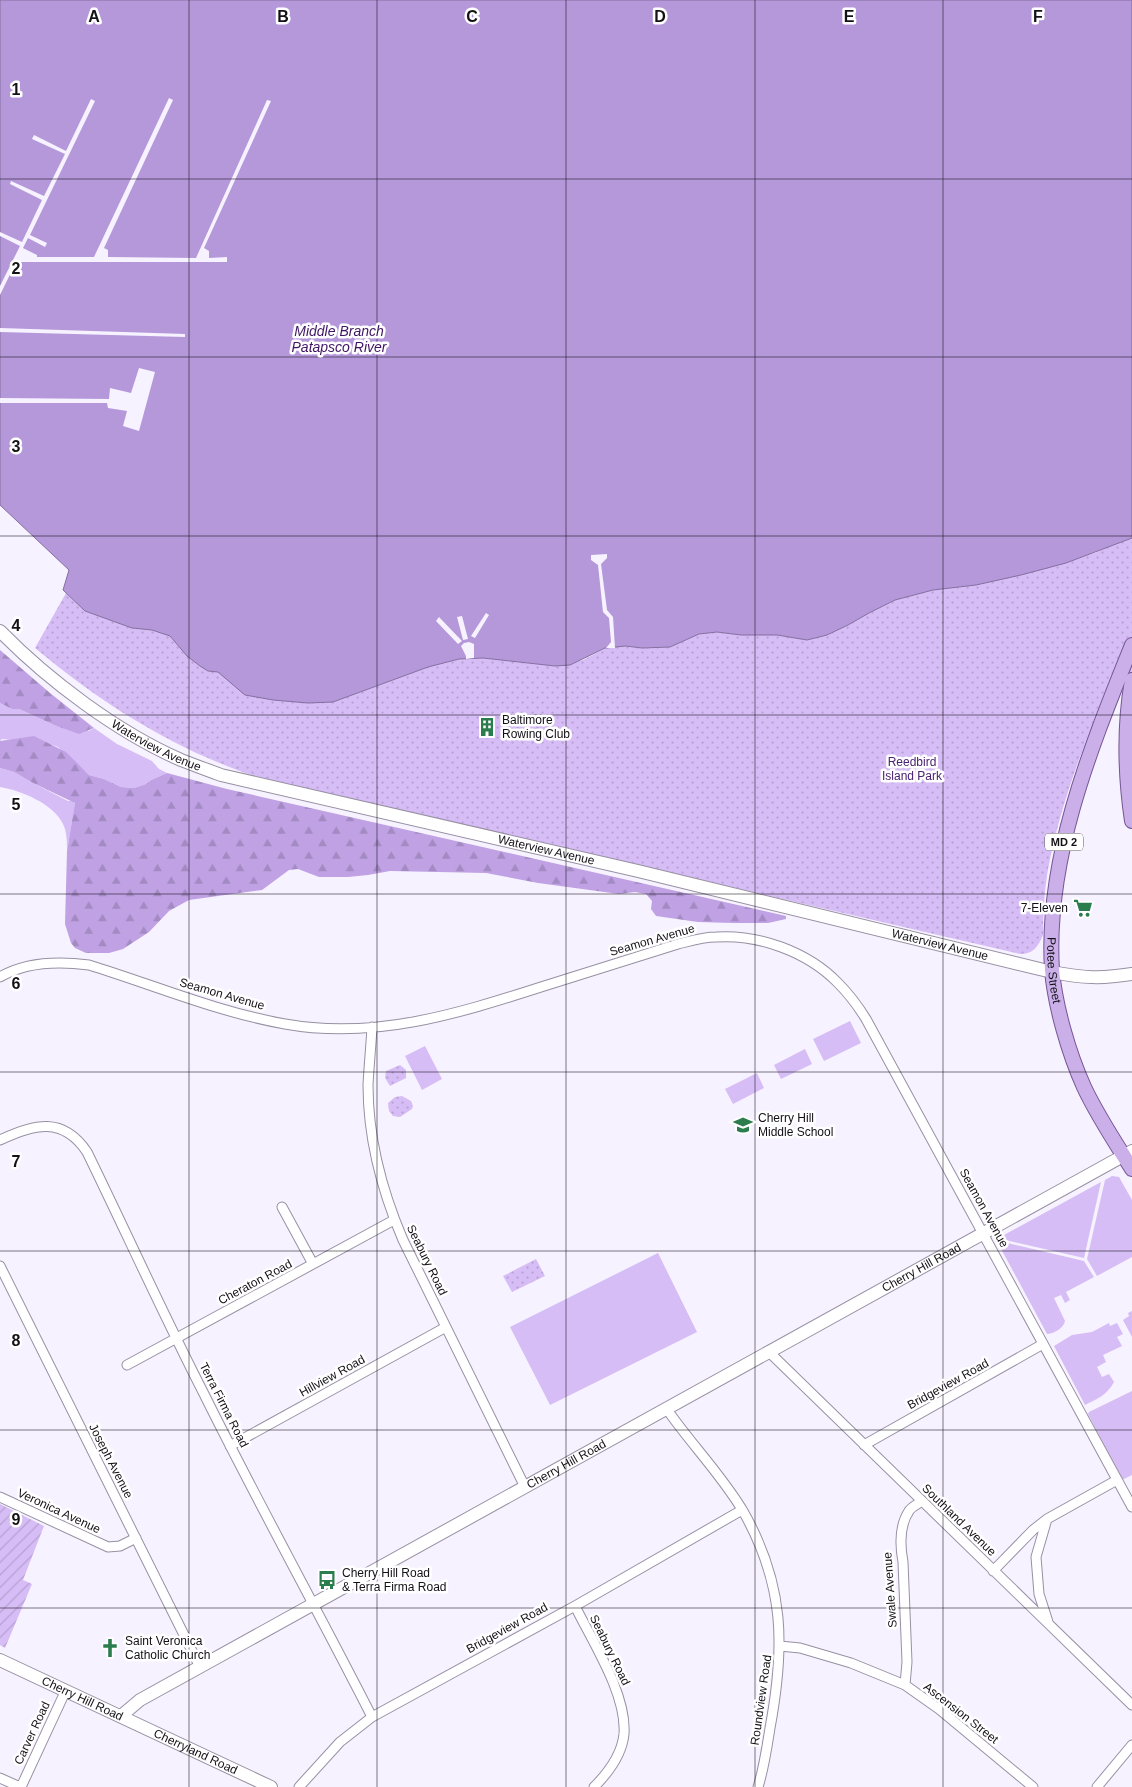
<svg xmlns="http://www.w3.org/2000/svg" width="1132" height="1787" font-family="Arial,sans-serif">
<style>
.grass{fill:#d6bdf6}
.forest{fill:url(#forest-firs)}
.park{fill:url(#park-dots)}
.garden{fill:url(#garden-furrows)}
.water{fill:#b598da;stroke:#846f9f}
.pier{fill:#f7f2ff}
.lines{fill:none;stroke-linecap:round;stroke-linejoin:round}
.street-casing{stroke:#9890a3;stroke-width:11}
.secondary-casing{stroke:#9890a3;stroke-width:14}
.primary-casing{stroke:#735594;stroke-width:16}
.street{stroke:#fff;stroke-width:9}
.secondary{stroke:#fff;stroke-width:12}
.primary{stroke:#caafe8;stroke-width:14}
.grid{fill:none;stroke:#131016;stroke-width:1;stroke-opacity:0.55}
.labels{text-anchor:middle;stroke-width:5;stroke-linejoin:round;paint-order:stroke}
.shield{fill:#fff;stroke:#5a585c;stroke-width:1}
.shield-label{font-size:11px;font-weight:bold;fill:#131016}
.poi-label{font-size:12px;fill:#131016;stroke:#fff;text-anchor:start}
.street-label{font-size:12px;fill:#131016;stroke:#fff}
.park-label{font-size:12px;fill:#4b2270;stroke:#fff}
.water-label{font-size:14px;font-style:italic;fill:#3f1563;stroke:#fff}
.grid-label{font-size:16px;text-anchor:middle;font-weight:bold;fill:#131016;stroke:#fff;stroke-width:5;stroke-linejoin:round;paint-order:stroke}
</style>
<defs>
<pattern id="forest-firs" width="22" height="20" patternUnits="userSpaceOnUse" patternTransform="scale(1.25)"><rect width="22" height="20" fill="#bfa1e4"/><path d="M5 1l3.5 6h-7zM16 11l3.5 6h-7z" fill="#a38ac3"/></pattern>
<pattern id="park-dots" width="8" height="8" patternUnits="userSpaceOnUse" patternTransform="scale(1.25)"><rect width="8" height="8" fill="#d6bdf6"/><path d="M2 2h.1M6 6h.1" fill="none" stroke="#b7a1d2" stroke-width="1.8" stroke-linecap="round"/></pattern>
<pattern id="garden-furrows" width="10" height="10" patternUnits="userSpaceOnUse" patternTransform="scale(1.25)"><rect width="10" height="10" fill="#d6bdf6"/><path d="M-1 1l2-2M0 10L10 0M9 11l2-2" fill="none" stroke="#b7a1d2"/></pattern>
</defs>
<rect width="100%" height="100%" fill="#f7f2ff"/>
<path class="grass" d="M0,703L12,709H19L54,725L89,731L94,728L117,744L152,761L159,769L167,773L151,780L146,784L134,788L121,787L104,779L89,775L58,747L47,743L2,739L0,741Z
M0,768L14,772L33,783L68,801H73L75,804L67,851C67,842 67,832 63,824C54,804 20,790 0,787Z
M850,1021L861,1043L824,1061L813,1039Z
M425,1046L442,1079L422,1090L405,1056Z
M805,1049L812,1064L781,1079L774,1065Z
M757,1073L764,1088L733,1104L725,1089Z
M1112,1176L1119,1177L1132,1200V1257L1097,1276L1087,1259L1105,1180Z
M1101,1182L1084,1258L1001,1239L1004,1235Z
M999,1241L1084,1261L1094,1277L1066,1292L1070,1300L1065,1303L1061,1295L1054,1298L1065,1321C1064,1328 1053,1334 1047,1334L1000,1247Z
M658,1253L697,1332L550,1405L510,1327Z
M1132,1311V1337L1123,1320L1129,1316L1128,1313Z
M1109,1323L1110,1326L1117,1323L1123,1334L1117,1337L1122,1346L1103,1355L1106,1362L1097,1367L1102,1377L1109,1374L1114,1382C1107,1395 1097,1399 1085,1405L1054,1346L1072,1335L1092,1332Z
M1132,1391V1475L1122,1480L1088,1414L1089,1412Z"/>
<path class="forest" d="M0,650L50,693L94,728L79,734L54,725L19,709H12L0,703Z
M34,736L66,752L89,775L104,779L121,787L134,788L146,784L151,780L167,773L227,789L786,916V919L768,923H734L698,922L656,916L651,909L652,901L646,894L635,892L619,894L538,883L486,873L390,871L368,875L348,877H319L298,869L289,870L262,890L189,900L169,911L149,932L123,949L109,953H86L75,948L71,943L65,924L67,851L75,803L33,783L14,772L0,768V741Z"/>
<path class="park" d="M1132,538V676L1113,672C1087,737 1059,805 1047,875C1044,895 1043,915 1043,935C1038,947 1033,954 1020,954L283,783C266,778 248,775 232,768C159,740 95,698 35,648L66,593L85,611L132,628L152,630L170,636L187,656L208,671L218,672L333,702L428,667L459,659L483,658L555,666L583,660L606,648L626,646L642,648L670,647L699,634L717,632L741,635H777L807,640L827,635L848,625L869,613L895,600L933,590L976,585L1095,553L1112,544Z
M400,1065L406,1070V1078L390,1086L385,1078L386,1071Z
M402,1096L411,1101L413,1106L412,1109L400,1117L393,1116L389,1111L388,1103L395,1097Z
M536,1259L545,1276L512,1292L503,1276Z"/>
<path class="garden" d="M0,1504L44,1526L23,1580L32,1584L5,1648L0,1645Z"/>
<path class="water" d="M0,0H1132V538L1066,563L1021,575L976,585L933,590L895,600L869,613L848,625L827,635L807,640L777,635H741L717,632L699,634L670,647L642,648L626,646L605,648L570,665L555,666L483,658L459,659L428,667L333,702L308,703L273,700L245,695L218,672L208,671L200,666L187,656L170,636L152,630L132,628L85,611L63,590L69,570L0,505Z"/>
<path class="pier" d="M169,98L173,100L104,248L108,250V257L196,258L267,100L271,101L204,248L209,251V258L227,257V262H16L0,295V286L20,246L0,236V232L22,242L42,200L10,184L11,181L44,196L65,154L32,139L34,135L66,151L91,99L95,101L30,235L47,243L45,247L28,238L23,248L37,255V257H94Z
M0,328L185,334V337L0,332Z
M139,368L155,372L139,431L123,426L127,411L108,408L107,403H0V398L109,399L110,388L131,393Z
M607,554V558L601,564L607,610L613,617L615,648H606L611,642L609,618L603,612L598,565L591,560V555Z
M486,613L489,615L475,638L471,636Z
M462,616L468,639L463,640L457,617Z
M439,617L462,641L458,644L436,621Z
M469,642L474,644V658L466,659V656L461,646L464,643Z"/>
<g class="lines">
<g class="street-casing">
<path id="street" d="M0,977C27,961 59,961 89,965C154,985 217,1012 285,1024C374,1040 457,1014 541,987C587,973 632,958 678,944C690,941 703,937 716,937C759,934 808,952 838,983C849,994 858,1006 866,1019L1132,1507
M372,1027C371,1046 369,1065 368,1085C368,1138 382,1191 403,1240L525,1487
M0,1140C34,1124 63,1116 87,1152C126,1232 163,1314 204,1394C258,1503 317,1609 372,1717
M282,1207L313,1264
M0,1266L200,1667
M768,1351L1132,1705
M127,1365L394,1220
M666,1408C690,1443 721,1474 743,1511C785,1585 785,1647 770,1728C767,1747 764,1768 758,1787
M864,1445L1043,1344
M230,1446L446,1327
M0,1497L108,1547L120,1546L136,1538
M1047,1519L1036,1557L1039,1594L1048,1622
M993,1571L1033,1530L1047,1519L1117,1480
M575,1606C592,1641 627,1694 624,1734C622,1754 608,1773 594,1787
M780,1646L800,1648L851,1663L905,1685L939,1709L1033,1787
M905,1685L907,1662L903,1562C900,1546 899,1526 909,1511C911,1507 918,1504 922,1501
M0,1778L20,1787
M21,1787L66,1690
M299,1787L340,1742L372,1717L575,1606L742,1510
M1097,1787L1132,1745"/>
</g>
<g class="secondary-casing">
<g id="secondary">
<path id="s1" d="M0,631C48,680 117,732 181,760C194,765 207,770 221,775L638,871L1052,972C1083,978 1101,979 1132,974"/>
<path id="s2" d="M0,1660L271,1787"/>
<path id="s3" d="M121,1716L140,1700L1132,1151"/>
</g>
</g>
<g class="primary-casing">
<g id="primary">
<path id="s4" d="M1132,645C1091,747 1045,858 1052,970C1055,1006 1069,1054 1084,1087C1097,1115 1115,1142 1132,1169"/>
<path d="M1132,680C1124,727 1125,774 1132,821"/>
</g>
</g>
<use href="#street" class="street"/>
<use href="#secondary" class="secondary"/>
<use href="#primary" class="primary"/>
</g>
<path class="grid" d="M189,0V1787M377,0V1787M566,0V1787M755,0V1787M943,0V1787M0,179H1132M0,357H1132M0,536H1132M0,715H1132M0,894H1132M0,1072H1132M0,1251H1132M0,1430H1132M0,1608H1132"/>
<defs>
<g id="building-bare" transform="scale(1.5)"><path d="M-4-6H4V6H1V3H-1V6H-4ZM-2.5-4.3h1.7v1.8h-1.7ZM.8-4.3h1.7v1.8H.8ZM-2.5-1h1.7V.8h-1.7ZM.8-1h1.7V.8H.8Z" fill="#2c7d4e" stroke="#fff" stroke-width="2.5" paint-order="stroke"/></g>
<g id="supermarket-bare" transform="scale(1.5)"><path d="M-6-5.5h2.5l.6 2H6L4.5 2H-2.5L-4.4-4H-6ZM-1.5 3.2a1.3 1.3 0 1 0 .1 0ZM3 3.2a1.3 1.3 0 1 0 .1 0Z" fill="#2c7d4e" stroke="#fff" stroke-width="2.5" paint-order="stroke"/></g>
<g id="school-bare" transform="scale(1.5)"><path d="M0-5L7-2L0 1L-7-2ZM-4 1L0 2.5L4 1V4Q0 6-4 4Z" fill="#2c7d4e" stroke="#fff" stroke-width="2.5" paint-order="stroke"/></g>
<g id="bus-bare" transform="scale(1.5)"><path d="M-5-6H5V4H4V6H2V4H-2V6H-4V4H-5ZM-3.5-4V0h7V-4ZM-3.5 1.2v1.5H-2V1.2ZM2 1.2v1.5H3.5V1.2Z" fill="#2c7d4e" stroke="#fff" stroke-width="2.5" paint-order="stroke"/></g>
<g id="church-bare" transform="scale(1.5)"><path d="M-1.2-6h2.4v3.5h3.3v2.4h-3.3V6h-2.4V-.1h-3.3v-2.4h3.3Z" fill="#2c7d4e" stroke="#fff" stroke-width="2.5" paint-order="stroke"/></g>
</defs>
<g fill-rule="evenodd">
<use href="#building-bare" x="487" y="727"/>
<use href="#supermarket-bare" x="1083" y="908"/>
<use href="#school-bare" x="743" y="1125"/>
<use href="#bus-bare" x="327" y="1580"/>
<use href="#church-bare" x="110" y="1648"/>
</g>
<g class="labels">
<rect class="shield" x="1045" y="833.5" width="38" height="17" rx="4"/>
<g class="shield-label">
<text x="1064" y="846">MD 2</text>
</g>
<g class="poi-label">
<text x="502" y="724">Baltimore<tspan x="502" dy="14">Rowing Club</tspan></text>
<text x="1068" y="912" text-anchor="end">7-Eleven</text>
<text x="758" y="1122">Cherry Hill<tspan x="758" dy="14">Middle School</tspan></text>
<text x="342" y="1577">Cherry Hill Road<tspan x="342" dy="14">&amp; Terra Firma Road</tspan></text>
<text x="125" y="1645">Saint Veronica<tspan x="125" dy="14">Catholic Church</tspan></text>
</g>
<g class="street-label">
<text dy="4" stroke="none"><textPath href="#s1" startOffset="195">Waterview Avenue</textPath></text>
<text dy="4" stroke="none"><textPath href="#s1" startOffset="600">Waterview Avenue</textPath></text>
<text transform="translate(652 940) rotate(-16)" y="4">Seamon Avenue</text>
<text dy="4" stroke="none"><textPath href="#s1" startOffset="1005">Waterview Avenue</textPath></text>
<text dy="4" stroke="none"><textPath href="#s4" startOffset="338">Potee Street</textPath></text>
<text transform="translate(222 994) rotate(16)" y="4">Seamon Avenue</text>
<text transform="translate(984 1208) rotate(61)" y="4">Seamon Avenue</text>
<text transform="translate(427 1260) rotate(64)" y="4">Seabury Road</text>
<text dy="4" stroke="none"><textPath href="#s3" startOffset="918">Cherry Hill Road</textPath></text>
<text transform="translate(255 1282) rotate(-28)" y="4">Cheraton Road</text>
<text transform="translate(332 1376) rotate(-29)" y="4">Hillview Road</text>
<text transform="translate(948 1384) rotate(-29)" y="4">Bridgeview Road</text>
<text transform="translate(224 1405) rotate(63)" y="4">Terra Firma Road</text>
<text transform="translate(111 1461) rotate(63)" y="4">Joseph Avenue</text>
<text dy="4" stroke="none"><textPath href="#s3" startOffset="512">Cherry Hill Road</textPath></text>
<text transform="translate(59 1511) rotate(25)" y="4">Veronica Avenue</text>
<text transform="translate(959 1520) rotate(44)" y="4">Southland Avenue</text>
<text transform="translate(890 1590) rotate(-94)" y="4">Swale Avenue</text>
<text transform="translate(507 1628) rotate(-29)" y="4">Bridgeview Road</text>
<text transform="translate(610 1650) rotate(64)" y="4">Seabury Road</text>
<text dy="4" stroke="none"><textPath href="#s2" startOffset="91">Cherry Hill Road</textPath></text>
<text transform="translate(761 1700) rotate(-82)" y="4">Roundview Road</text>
<text transform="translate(961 1713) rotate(38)" y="4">Ascension Street</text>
<text transform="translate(32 1733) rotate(-65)" y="4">Carver Road</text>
<text dy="4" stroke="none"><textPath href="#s2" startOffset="216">Cherryland Road</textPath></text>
</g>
<g class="park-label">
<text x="912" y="766">Reedbird<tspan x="912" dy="14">Island Park</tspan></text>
</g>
<g class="water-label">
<text x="339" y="336">Middle Branch<tspan x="339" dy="16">Patapsco River</tspan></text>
</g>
</g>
<g class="grid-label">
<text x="94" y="22">A</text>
<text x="283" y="22">B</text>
<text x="472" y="22">C</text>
<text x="660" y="22">D</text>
<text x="849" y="22">E</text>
<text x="1038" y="22">F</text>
<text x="16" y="95">1</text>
<text x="16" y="274">2</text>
<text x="16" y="452">3</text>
<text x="16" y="631">4</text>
<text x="16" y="810">5</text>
<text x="16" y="989">6</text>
<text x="16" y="1167">7</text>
<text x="16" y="1346">8</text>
<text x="16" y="1525">9</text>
</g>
</svg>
